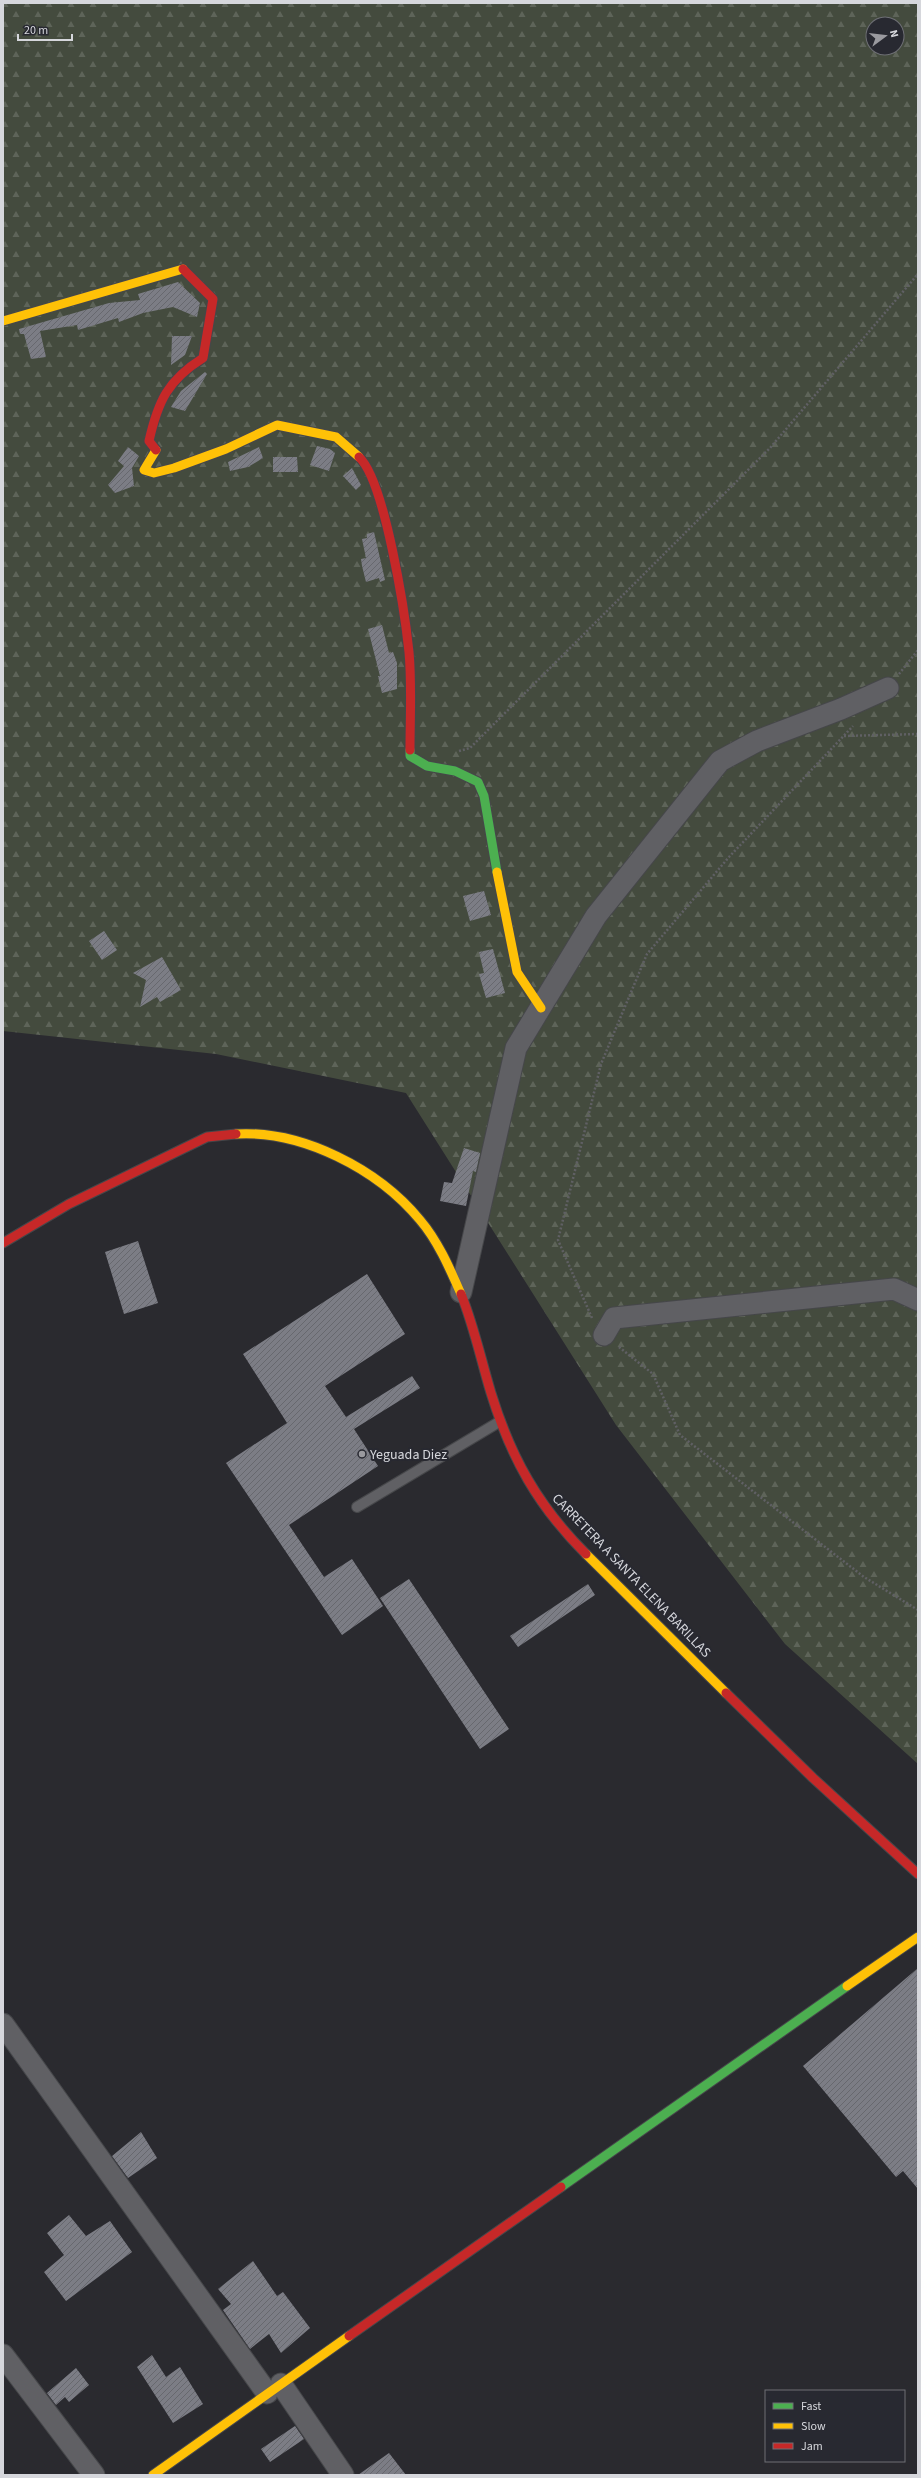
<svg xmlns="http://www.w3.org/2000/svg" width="921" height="2478" font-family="'Source Sans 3',sans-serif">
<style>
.forest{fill:url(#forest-firs);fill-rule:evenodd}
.building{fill:url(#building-hatch)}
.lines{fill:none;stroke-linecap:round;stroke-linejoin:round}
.lane-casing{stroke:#46474a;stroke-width:12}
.street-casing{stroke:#46474a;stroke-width:23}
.fast-casing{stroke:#46474a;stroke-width:11}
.slow-casing{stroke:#46474a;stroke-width:11}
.jam-casing{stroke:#46474a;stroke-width:11}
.path{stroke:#606064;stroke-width:2.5;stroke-dasharray:2 2;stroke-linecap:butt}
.lane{stroke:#606064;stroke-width:10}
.street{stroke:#606064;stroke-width:21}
.fast{stroke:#4caf50;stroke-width:9}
.slow{stroke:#ffc107;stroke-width:9}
.jam{stroke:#c62828;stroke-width:9}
.poi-dot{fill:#9a9a9f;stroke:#282931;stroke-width:1.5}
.labels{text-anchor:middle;stroke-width:4;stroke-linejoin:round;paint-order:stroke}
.poi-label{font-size:14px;fill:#d6d7dc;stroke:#282931;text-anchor:start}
.street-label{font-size:14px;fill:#d6d7dc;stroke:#282931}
</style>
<defs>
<pattern id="forest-firs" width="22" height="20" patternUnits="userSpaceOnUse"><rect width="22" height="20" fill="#444b3e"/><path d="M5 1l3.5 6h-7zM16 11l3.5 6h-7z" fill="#5e6459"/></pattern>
<pattern id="building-hatch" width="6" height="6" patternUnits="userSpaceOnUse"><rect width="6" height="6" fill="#7c7d85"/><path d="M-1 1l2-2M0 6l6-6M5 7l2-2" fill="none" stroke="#67686e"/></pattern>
</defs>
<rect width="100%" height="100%" fill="#2a2a2f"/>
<path class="forest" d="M3,3H918V1764L785,1644L616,1425L406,1093L216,1054L3,1031ZM873,24H897V48H873Z"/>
<path class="building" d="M178,282L200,303L197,317L173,307L143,313L119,322L118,318L78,330L77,325L40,331L46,357L31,359L24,334H20L19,329L109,303L140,300L138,294Z
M172,336H192L185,355L171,365Z
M205,372L207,374L185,411L171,407L181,391Z
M317,446L330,449L335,453L329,471L310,465Z
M128,447L139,456L132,468L134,486L115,493L108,485L124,466L118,461Z
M259,447L263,458L248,467L230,471L228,462Z
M273,457H297L298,472H273Z
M352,468L361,485L356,490L343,476Z
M374,532L385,580L380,582L379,578L366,582L362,566L361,559L366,558L362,539L367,538V534Z
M382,625L389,653L393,652L397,663V689L382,693L378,676H380L368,629Z
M484,891L491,915L470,921L463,896Z
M104,931L117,950L102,960L89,941Z
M493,949L505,993L486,998L479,974L484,973L479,952Z
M162,957L181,990L160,1002L157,997L140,1007L146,980L133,973Z
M464,1148L480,1153L476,1172L473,1171L466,1206L440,1201L444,1182L452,1183Z
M138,1241L158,1303L124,1314L105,1252Z
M367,1274L405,1334L325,1386L346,1417L412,1376L420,1388L354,1429L378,1466L289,1525L324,1577L352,1559L383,1606L342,1635L226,1463L287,1423L243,1354Z
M409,1579L509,1729L480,1749L380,1598Z
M588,1584L595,1595L518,1647L510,1636Z
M918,1968V2189L903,2171L896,2177L803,2066Z
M141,2132L157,2158L128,2178L112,2156Z
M69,2215L86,2236L110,2221L132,2252L66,2301L44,2272L64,2255L47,2233Z
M253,2261L277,2296L283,2292L310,2328L281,2353L269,2334L250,2349L223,2310L231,2304L218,2289Z
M152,2355L166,2377L180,2367L203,2404L173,2423L137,2367Z
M76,2368L89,2385L69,2402L65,2397L56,2405L47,2393Z
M295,2426L304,2439L270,2462L261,2449Z
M389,2453L406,2475H358Z"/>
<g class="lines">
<g class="lane-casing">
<path id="lane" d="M357,1507L499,1422"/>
</g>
<g class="street-casing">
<path id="street" d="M461,1292L516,1048L596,916L720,761L757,741L841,709L888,688
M604,1335L614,1318L894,1289L918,1300
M3,2024L267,2393
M3,2355L94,2475
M281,2384L343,2475"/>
</g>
<g class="fast-casing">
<path id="fast" d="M410,750V756L427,766L455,771L478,782L484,796L497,872
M561,2187L847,1986"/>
</g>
<g class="slow-casing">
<path id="slow" d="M3,321L183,269
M156,450L144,470L154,473L174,468L226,449L277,425L336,437L359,457
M497,872L517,972L541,1008
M236,1134C302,1130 378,1169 420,1220C438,1241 450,1269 461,1294
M586,1554L726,1693
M847,1986L918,1937
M153,2475L349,2336"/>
</g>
<g class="jam-casing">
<path id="jam" d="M156,450L149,441C158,401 168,380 203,358L213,299L183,269
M359,457C385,481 405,614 409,652C412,684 410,718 410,750
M3,1243L69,1204L207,1137L236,1134
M461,1294C474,1326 481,1360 491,1393C511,1458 538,1506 586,1554
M726,1693L813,1778L918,1874
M349,2336L561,2187"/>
</g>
<path class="path" d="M899,674L918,650
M844,736L918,734
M459,751L470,748L770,448L918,274
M592,1318L558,1240L601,1064L647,954L729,857L853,726
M619,1347L653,1374L680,1435L864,1577L918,1610"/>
<use href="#lane" class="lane"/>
<use href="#street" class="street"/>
<use href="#fast" class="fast"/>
<use href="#slow" class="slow"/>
<use href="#jam" class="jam"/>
</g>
<circle class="poi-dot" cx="362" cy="1454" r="4"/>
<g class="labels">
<g class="poi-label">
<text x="370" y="1459">Yeguada Diez</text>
</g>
<g class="street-label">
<text transform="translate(632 1575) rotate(46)" y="5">CARRETERA A SANTA ELENA BARILLAS</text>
</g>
</g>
<rect width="921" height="2478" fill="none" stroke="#d6d7dc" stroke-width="8"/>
<rect x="765" y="2390" width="140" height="72" fill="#282931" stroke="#6e6f75"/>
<rect x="773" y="2403" width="20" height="6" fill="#4caf50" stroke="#6e6f75"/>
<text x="801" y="2410" font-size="12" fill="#d6d7dc">Fast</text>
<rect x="773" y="2423" width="20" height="6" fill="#ffc107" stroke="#6e6f75"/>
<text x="801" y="2430" font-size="12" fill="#d6d7dc">Slow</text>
<rect x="773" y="2443" width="20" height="6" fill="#c62828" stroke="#6e6f75"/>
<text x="801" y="2450" font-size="12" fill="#d6d7dc">Jam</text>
<g transform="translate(885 36) rotate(75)"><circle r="19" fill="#282931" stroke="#6e6f75"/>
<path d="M0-3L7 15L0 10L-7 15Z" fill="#9a9a9f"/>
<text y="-6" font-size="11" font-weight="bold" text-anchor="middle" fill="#d6d7dc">N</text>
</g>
<path d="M18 34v6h54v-6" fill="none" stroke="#d6d7dc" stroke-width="2"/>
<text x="24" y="34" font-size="12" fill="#d6d7dc" stroke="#282931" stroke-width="3" paint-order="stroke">20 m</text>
</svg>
